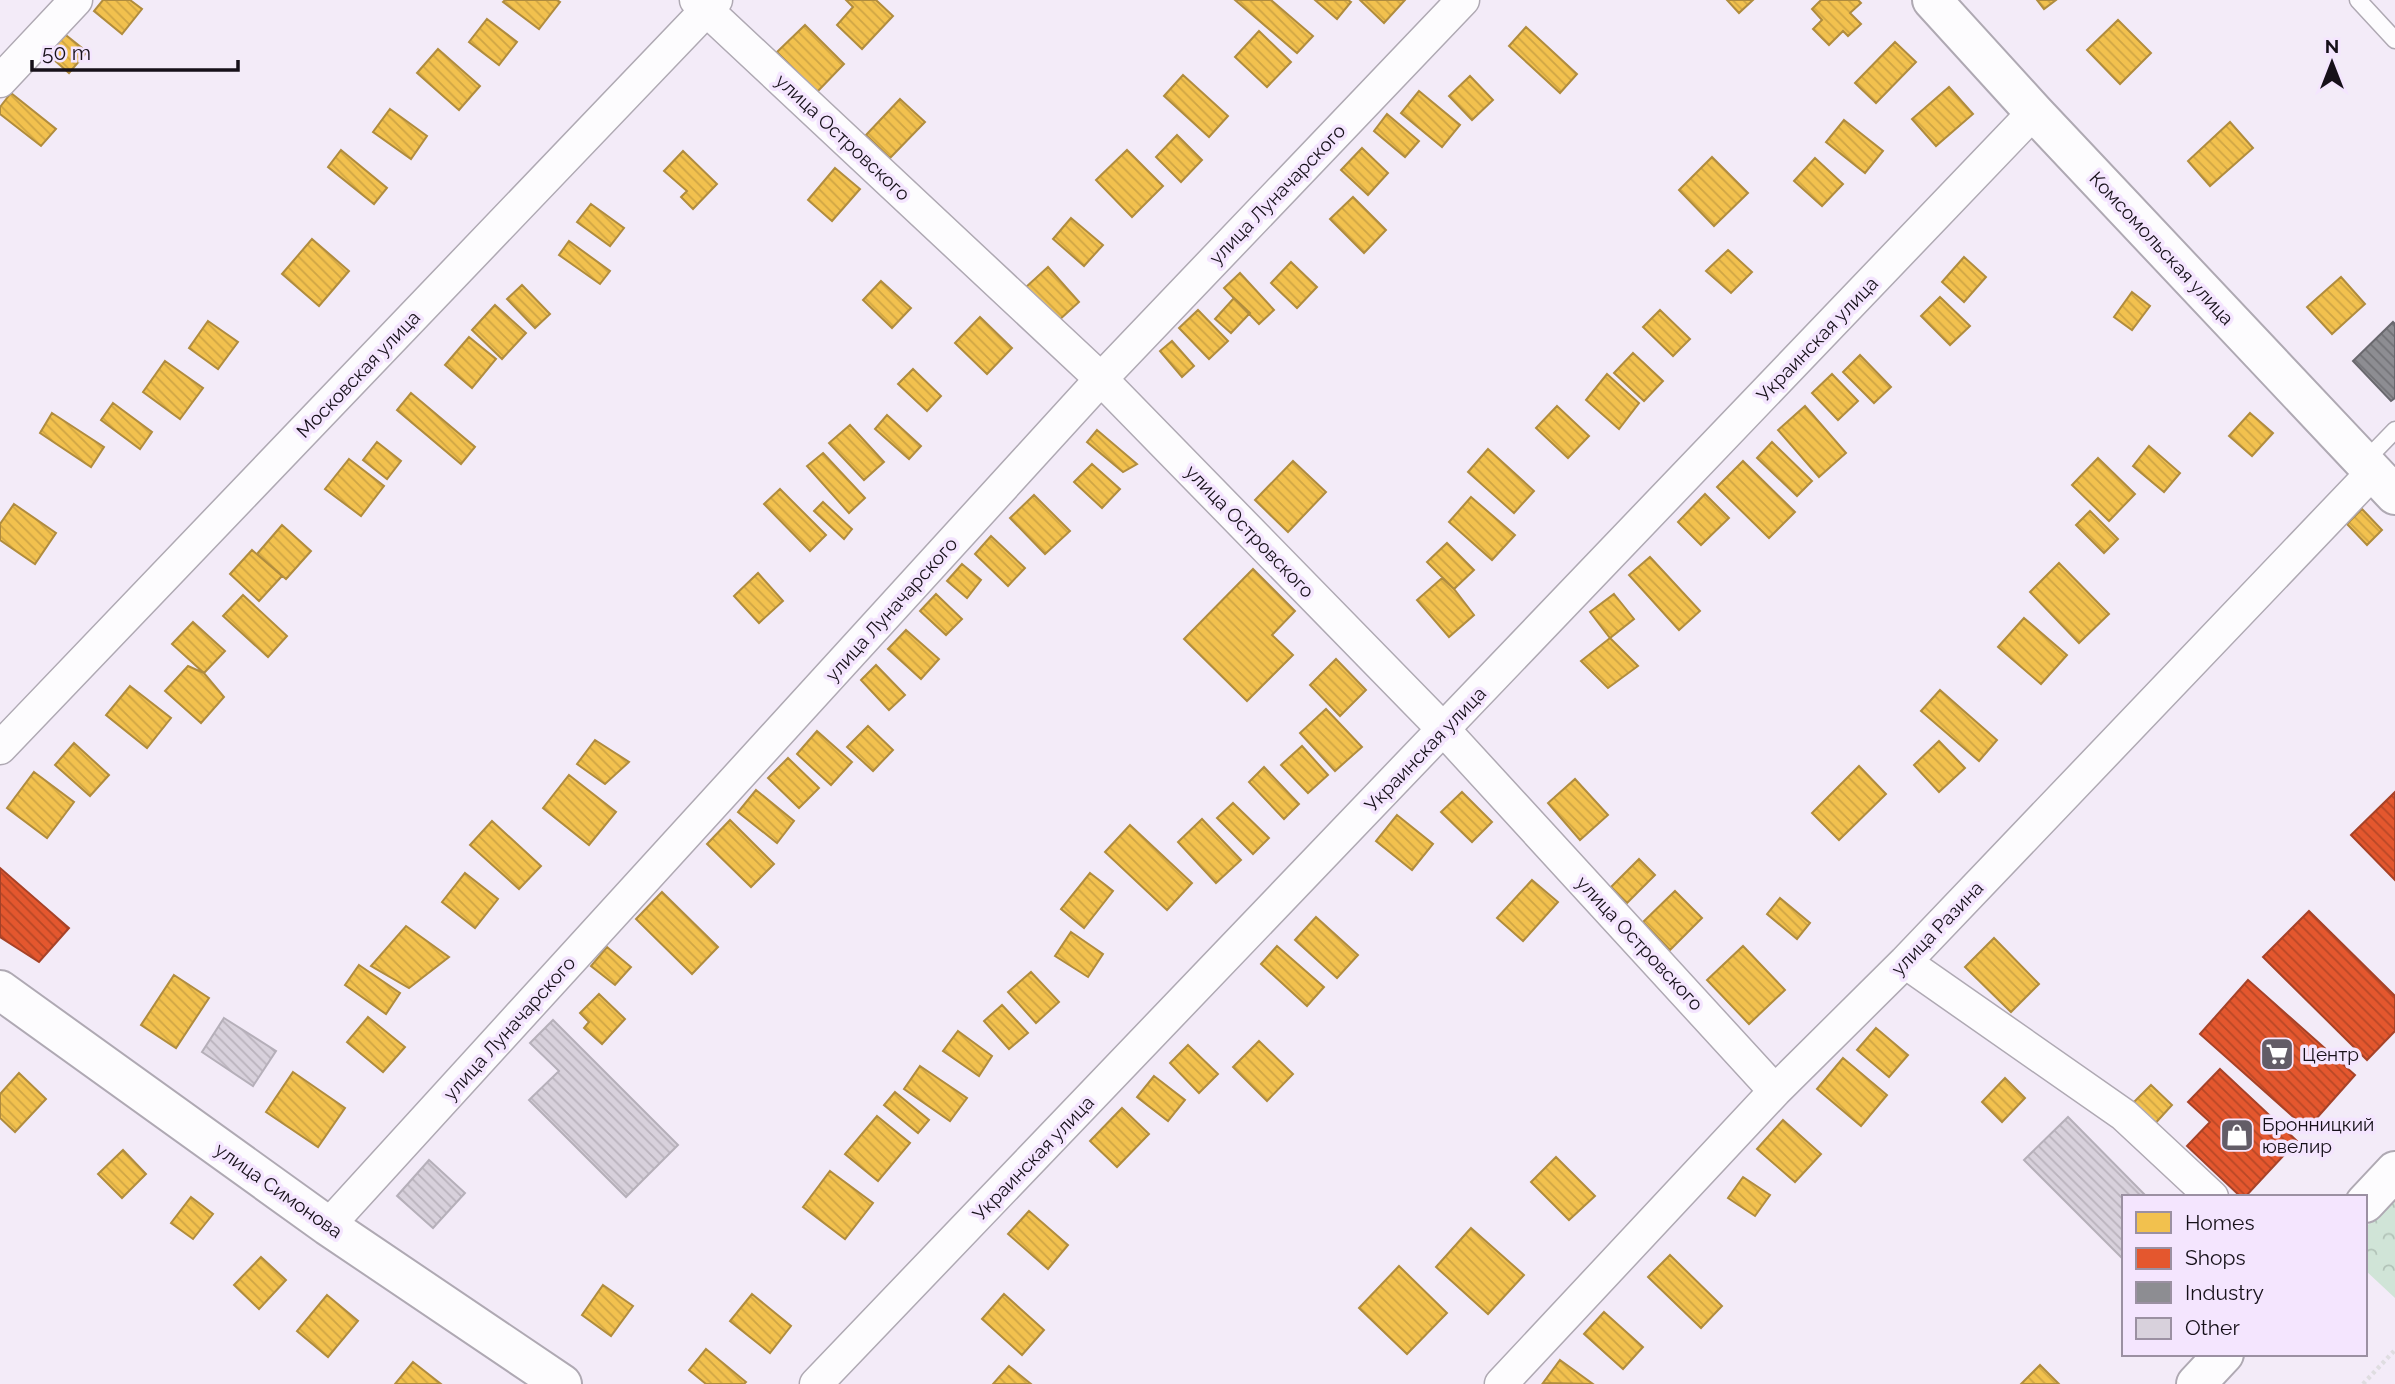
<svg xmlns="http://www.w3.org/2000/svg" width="2395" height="1384" font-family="Raleway,sans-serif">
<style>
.park{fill:url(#park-crowns)}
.homes{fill:url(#homes-back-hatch);stroke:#b08c3e;stroke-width:2}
.shops{fill:url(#shops-back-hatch);stroke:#a64228;stroke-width:2}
.industry{fill:url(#industry-back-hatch);stroke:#69686e;stroke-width:2}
.building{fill:url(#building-back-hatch);stroke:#b5afb9;stroke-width:2}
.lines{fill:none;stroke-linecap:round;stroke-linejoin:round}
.service-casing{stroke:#afa9b3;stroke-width:19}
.minor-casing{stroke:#afa9b3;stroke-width:35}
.tertiary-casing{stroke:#afa9b3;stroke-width:42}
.path{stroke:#dfdde1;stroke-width:4.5;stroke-dasharray:3.5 3.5;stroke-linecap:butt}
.service{stroke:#fdfcfe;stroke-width:16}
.minor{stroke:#fdfcfe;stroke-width:32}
.tertiary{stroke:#fdfcfe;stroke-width:38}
.labels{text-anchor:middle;stroke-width:7;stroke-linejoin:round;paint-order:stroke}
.street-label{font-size:19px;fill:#161019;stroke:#f4e5fe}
.poi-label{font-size:19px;fill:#161019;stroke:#f4e5fe;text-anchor:start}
</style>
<defs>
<pattern id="park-crowns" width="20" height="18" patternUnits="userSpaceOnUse" patternTransform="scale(1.75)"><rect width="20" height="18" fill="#d0e4d7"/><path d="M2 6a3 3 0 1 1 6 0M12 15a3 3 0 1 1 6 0" fill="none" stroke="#b2c3b8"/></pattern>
<pattern id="homes-back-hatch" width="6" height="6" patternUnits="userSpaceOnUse" patternTransform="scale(1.75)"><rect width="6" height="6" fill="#f2c14e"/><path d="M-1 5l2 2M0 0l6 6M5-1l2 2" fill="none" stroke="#cfa544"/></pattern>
<pattern id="shops-back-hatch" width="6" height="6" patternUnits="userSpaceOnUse" patternTransform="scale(1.75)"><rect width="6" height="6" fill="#e4572e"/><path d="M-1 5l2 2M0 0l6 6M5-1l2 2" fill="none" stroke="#b84726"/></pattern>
<pattern id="industry-back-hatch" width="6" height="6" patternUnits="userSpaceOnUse" patternTransform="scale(1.75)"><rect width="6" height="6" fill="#8d8d92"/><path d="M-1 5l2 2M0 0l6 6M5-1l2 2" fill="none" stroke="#727276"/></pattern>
<pattern id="building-back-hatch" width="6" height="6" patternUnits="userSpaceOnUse" patternTransform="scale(1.75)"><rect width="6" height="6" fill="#d8d1dc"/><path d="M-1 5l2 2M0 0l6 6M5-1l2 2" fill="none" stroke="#b9b2bc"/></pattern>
</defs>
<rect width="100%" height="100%" fill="#f3ebf8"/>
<path class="park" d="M2395,1197V1298L2365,1270V1228Z"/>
<path class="homes" d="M103,0H130L142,9L122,34L94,11Z
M505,0H557L560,2L539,29L503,2Z
M846,0H876L893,16L862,49L837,25L853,7Z
M1235,0H1271L1313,36L1297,53Z
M1315,0H1348L1351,2L1337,19Z
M1360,0H1405L1384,23Z
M1727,0H1753L1739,13Z
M1821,0H1858L1861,3L1850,13L1861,24L1848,36L1843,31L1829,45L1813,29L1822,20L1812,9Z
M2037,0H2056L2044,9Z
M487,19L517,42L499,65L469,42Z
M2118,20L2151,53L2120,84L2087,50Z
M805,25L844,64L817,92L777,52Z
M1526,27L1577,74L1560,93L1509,46Z
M1259,31L1291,62L1267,87L1235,57Z
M62,32L87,52L69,73L45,52Z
M1895,42L1916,62L1876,103L1855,83Z
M438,49L480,86L459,110L417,73Z
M1183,75L1228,116L1209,137L1164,96Z
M1470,76L1493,100L1472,120L1449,96Z
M1949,87L1973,114L1936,146L1912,119Z
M1419,91L1460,125L1442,147L1401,113Z
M11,93L56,129L41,146L0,114V107Z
M900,99L925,122L890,158L866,135Z
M390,109L427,136L411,159L373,132Z
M1387,114L1419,141L1405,157L1374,131Z
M1844,120L1883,151L1865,173L1826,142Z
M2230,122L2253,148L2210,186L2188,161Z
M1177,135L1202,160L1181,182L1156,157Z
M1362,148L1388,173L1368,195L1341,170Z
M341,150L387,188L374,204L328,167Z
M1127,150L1163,186L1132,217L1096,180Z
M683,151L717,184L693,209L681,197L687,191L664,171Z
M1712,157L1748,193L1714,226L1679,190Z
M1815,158L1843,184L1822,206L1794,181Z
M835,168L860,189L832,221L808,200Z
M1353,197L1386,230L1364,253L1330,219Z
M591,204L624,228L610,246L577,222Z
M1071,218L1103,245L1084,266L1053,239Z
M312,239L349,271L319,306L282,274Z
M569,241L610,271L600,284L559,255Z
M1728,250L1752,272L1731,293L1706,271Z
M1964,257L1986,277L1964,302L1942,282Z
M1291,262L1317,287L1297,308L1271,283Z
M1048,267L1079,302L1058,321L1026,287Z
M1240,273L1274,310L1259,324L1224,288Z
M2341,277L2365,304L2332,334L2307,307Z
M881,281L911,308L892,328L863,300Z
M522,285L550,314L535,328L507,299Z
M2132,292L2150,306L2132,330L2114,317Z
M1940,297L1970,326L1950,345L1921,316Z
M1234,298L1250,313L1231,333L1215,319Z
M495,305L526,333L502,359L472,330Z
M1198,310L1228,341L1209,359L1179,328Z
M1660,310L1690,339L1673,356L1643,327Z
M980,317L1012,348L987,374L955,343Z
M208,321L238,342L218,369L189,348Z
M469,337L496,359L472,388L445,365Z
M1172,341L1194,366L1182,377L1160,351Z
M1633,353L1663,381L1644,401L1614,373Z
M1860,355L1891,387L1874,403L1843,372Z
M165,361L203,388L180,419L143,392Z
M913,369L941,396L927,411L898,384Z
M1607,374L1639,403L1619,429L1586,400Z
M1832,374L1858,401L1838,420L1812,393Z
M411,393L475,447L461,464L397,410Z
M113,403L152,432L140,449L101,420Z
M1557,406L1589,436L1568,458L1536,428Z
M1805,406L1846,453L1819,477L1778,430Z
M52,413L104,447L91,467L40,433Z
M2250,413L2273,433L2252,456L2229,436Z
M887,415L921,446L909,459L875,429Z
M850,425L884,462L864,480L829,443Z
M1097,430L1137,464L1123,472L1087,442Z
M377,442L401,461L387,479L363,460Z
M1772,442L1812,481L1797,496L1757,458Z
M2149,446L2180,473L2164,492L2133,466Z
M1488,449L1534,491L1514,513L1468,472Z
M823,453L865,498L849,513L807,466Z
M2098,458L2135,494L2109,521L2072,485Z
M349,459L384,486L361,516L325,489Z
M1293,461L1326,492L1288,532L1255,500Z
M1743,461L1795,512L1769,538L1717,487Z
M1092,464L1120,489L1102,508L1074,482Z
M780,489L826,535L810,551L764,504Z
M1705,494L1729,518L1701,545L1678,522Z
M1034,495L1070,531L1045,554L1010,518Z
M1471,497L1515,535L1492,560L1449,522Z
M823,502L852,529L844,539L814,511Z
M14,504L56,533L35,564L0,540V524Z
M2362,509L2382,530L2367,545L2347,524Z
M2090,511L2118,539L2104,553L2076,525Z
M282,525L311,551L286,579L257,554Z
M991,536L1025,568L1008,586L975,554Z
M1447,543L1474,570L1454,589L1427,562Z
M252,550L282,576L259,601L230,574Z
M1650,557L1700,611L1679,630L1629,575Z
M2059,563L2109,614L2079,643L2030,592Z
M962,564L981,580L967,598L947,581Z
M1253,569L1295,611L1272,635L1293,655L1247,701L1184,639Z
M758,573L783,601L759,623L734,596Z
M1442,578L1454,589L1474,615L1449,637L1417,600Z
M936,594L962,619L946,635L920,611Z
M1614,594L1634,619L1610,638L1590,612Z
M243,595L287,636L268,657L223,616Z
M2024,618L2067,655L2041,684L1998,647Z
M193,622L225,651L204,673L172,644Z
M906,630L939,659L921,679L888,649Z
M1610,638L1638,666L1608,688L1581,661Z
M1336,659L1366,690L1340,716L1310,685Z
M876,665L905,695L889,710L861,680Z
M188,666L204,673L224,697L201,723L165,691Z
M130,686L171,718L147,748L106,715Z
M1940,690L1997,740L1979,761L1921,711Z
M1326,709L1362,747L1335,771L1300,733Z
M868,726L893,750L873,771L847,747Z
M817,731L852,762L831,785L797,754Z
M595,740L629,762L605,784L577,764Z
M1939,741L1965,768L1939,792L1914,765Z
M74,743L109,775L90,796L55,765Z
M1302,746L1328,775L1308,793L1281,765Z
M788,758L819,788L799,808L768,778Z
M1859,766L1886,794L1839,840L1812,813Z
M1264,767L1299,804L1284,819L1249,782Z
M34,772L74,802L47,838L7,808Z
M569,775L616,812L589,845L543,808Z
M1575,779L1608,815L1580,840L1548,803Z
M756,790L794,821L777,843L738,812Z
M1462,792L1492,822L1472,842L1441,812Z
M1233,803L1269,838L1253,854L1217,818Z
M1397,815L1433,844L1412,870L1376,841Z
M1202,819L1241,860L1216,883L1178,842Z
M730,820L774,864L751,887L707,844Z
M492,821L541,866L519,889L470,845Z
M1130,825L1192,883L1167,910L1105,852Z
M1639,859L1655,875L1627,903L1611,887Z
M465,873L498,899L475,928L442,902Z
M1090,873L1113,891L1084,928L1061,909Z
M1532,880L1558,902L1523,941L1497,918Z
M1675,891L1702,918L1670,950L1643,922Z
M662,892L718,947L692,974L636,919Z
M1780,898L1810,923L1797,939L1767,914Z
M1316,917L1358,955L1337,978L1295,940Z
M406,926L449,957L409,988L371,966Z
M1071,932L1103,954L1088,977L1055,956Z
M1994,938L2039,984L2011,1012L1965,967Z
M1277,946L1324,987L1307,1006L1261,964Z
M1743,946L1785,990L1749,1024L1707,980Z
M607,947L631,967L615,985L591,966Z
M359,965L400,993L386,1014L345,985Z
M1031,972L1059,1002L1036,1023L1008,992Z
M174,975L209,998L176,1048L141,1025Z
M599,994L625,1019L602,1044L584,1028L589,1022L580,1013Z
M1002,1005L1028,1033L1009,1049L984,1021Z
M368,1017L405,1047L383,1072L347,1042Z
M1876,1028L1908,1055L1889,1077L1857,1050Z
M958,1031L992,1056L979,1076L943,1051Z
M1259,1041L1293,1074L1267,1101L1233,1067Z
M1188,1045L1218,1074L1199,1093L1170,1063Z
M1843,1058L1887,1095L1861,1126L1817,1089Z
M920,1066L967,1098L950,1121L904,1089Z
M293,1072L345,1108L318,1147L266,1112Z
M19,1073L46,1099L15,1132L0,1118V1094Z
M1154,1076L1185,1100L1168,1121L1137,1097Z
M2005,1078L2025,1098L2002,1122L1982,1102Z
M2151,1085L2172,1105L2151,1128L2129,1107Z
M895,1092L929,1120L918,1133L884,1105Z
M1122,1108L1149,1134L1117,1167L1090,1141Z
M877,1116L910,1143L878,1181L845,1154Z
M1783,1120L1821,1154L1795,1182L1757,1149Z
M123,1150L146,1174L122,1198L98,1174Z
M1556,1157L1595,1196L1569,1220L1531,1182Z
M830,1171L873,1203L845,1239L803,1207Z
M1743,1177L1770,1195L1755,1216L1728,1198Z
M191,1197L213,1214L193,1239L171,1223Z
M1029,1211L1068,1245L1048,1269L1008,1234Z
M1471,1228L1524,1275L1488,1314L1436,1267Z
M1670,1255L1722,1306L1701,1328L1648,1277Z
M261,1257L286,1280L259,1309L234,1285Z
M1399,1266L1447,1313L1407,1354L1359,1308Z
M603,1285L633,1306L611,1336L582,1315Z
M752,1294L791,1326L770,1353L730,1321Z
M1004,1294L1044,1330L1022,1355L982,1319Z
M327,1295L358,1321L328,1357L297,1331Z
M1604,1312L1643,1347L1623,1369L1584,1334Z
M706,1349L746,1382L744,1384H706L689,1370Z
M1560,1360L1593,1384L1543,1383Z
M413,1362L441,1384H395Z
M2040,1365L2059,1384H2021Z
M1009,1366L1031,1384H993Z"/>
<path class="shops" d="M2395,792V880L2351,835Z
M0,868L69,928L39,962L0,937Z
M2309,911L2395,996V1031L2367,1060L2263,957Z
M2248,980L2355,1075L2307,1129L2200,1034Z
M2220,1069L2297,1141L2245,1197H2241L2187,1146L2210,1122L2188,1102Z"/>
<path class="industry" d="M2393,322L2395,324V398L2391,401L2353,361Z"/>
<path class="building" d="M224,1018L276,1051L253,1086L202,1052Z
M553,1020L678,1145L626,1197L529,1100L559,1071L530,1043Z
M2068,1117L2147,1197H2124V1260L2024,1160Z
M429,1160L465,1193L433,1228L397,1196Z"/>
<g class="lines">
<g class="service-casing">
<path id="service" d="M2358,0L2395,40
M2364,462L2395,430"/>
</g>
<g class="minor-casing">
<path id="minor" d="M696,0L1101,379L1444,730L1775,1091
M0,81L76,0
M0,748L716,0
M1905,962L2124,1115L2212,1197
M328,1226L1101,379L1463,0
M816,1384L2034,112
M1501,1384L1775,1091L1905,962L2373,472"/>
</g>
<g class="tertiary-casing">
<path id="tertiary" d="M1932,0L2034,112L2395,495
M0,990L328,1226L562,1384
M2365,1203L2395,1171
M2196,1384L2224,1354"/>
</g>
<path class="path" d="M2363,1384L2394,1351"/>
<use href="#service" class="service"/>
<use href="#minor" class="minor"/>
<use href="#tertiary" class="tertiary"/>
</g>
<defs>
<g id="supermarket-square" transform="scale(1.75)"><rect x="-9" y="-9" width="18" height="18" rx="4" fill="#635d67" stroke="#f4e5fe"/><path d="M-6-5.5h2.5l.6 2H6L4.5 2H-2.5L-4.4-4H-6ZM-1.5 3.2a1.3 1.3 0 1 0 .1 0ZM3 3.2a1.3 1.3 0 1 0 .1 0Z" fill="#fff"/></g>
<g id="shop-square" transform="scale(1.75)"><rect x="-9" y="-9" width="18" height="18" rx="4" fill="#635d67" stroke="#f4e5fe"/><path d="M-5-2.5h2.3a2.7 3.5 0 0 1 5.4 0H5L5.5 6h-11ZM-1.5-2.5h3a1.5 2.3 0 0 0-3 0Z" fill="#fff"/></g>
</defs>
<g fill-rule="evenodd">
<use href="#supermarket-square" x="2277" y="1054"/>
<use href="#shop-square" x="2237" y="1135"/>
</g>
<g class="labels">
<g class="street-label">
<text transform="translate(843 137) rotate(43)" y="7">улица Островского</text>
<text transform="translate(1277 194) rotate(-46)" y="7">улица Луначарского</text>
<text transform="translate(2162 248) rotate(47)" y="7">Комсомольская улица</text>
<text transform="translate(1817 339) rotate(-46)" y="7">Украинская улица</text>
<text transform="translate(358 374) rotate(-46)" y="7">Московская улица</text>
<text transform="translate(1250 531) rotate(46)" y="7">улица Островского</text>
<text transform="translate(891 609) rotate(-48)" y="7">улица Луначарского</text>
<text transform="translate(1425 749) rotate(-46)" y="7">Украинская улица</text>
<text transform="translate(1937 928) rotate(-46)" y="7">улица Разина</text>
<text transform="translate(1640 943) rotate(47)" y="7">улица Островского</text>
<text transform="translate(509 1028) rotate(-48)" y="7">улица Луначарского</text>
<text transform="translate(1033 1158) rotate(-46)" y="7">Украинская улица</text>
<text transform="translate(279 1190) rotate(35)" y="7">улица Симонова</text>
</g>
<g class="poi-label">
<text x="2302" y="1061">Центр</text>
<text x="2262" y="1131">Бронницкий<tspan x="2262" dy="22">ювелир</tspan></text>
</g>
</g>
<rect x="2122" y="1195" width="245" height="161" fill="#f4e5fe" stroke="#9b90a2" stroke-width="2"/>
<rect x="2136" y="1212" width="35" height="21" fill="#f2c14e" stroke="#9b90a2" stroke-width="2"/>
<text x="2185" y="1230" font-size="21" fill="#161019">Homes</text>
<rect x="2136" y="1248" width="35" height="21" fill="#e4572e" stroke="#9b90a2" stroke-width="2"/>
<text x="2185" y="1265" font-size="21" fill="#161019">Shops</text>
<rect x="2136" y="1282" width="35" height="21" fill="#8d8d92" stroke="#9b90a2" stroke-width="2"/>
<text x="2185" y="1300" font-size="21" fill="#161019">Industry</text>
<rect x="2136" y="1318" width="35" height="21" fill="#d8d1dc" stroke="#9b90a2" stroke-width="2"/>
<text x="2185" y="1335" font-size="21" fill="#161019">Other</text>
<g transform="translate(2332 63)" stroke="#f4e5fe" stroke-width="5" paint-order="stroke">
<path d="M0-5L12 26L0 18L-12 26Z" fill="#161019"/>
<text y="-10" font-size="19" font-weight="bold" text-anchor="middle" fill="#161019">N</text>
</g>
<path d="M32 60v10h206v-10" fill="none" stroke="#161019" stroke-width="3.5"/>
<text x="42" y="60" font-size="21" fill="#161019" stroke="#f4e5fe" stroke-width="5" paint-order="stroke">50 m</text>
</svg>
